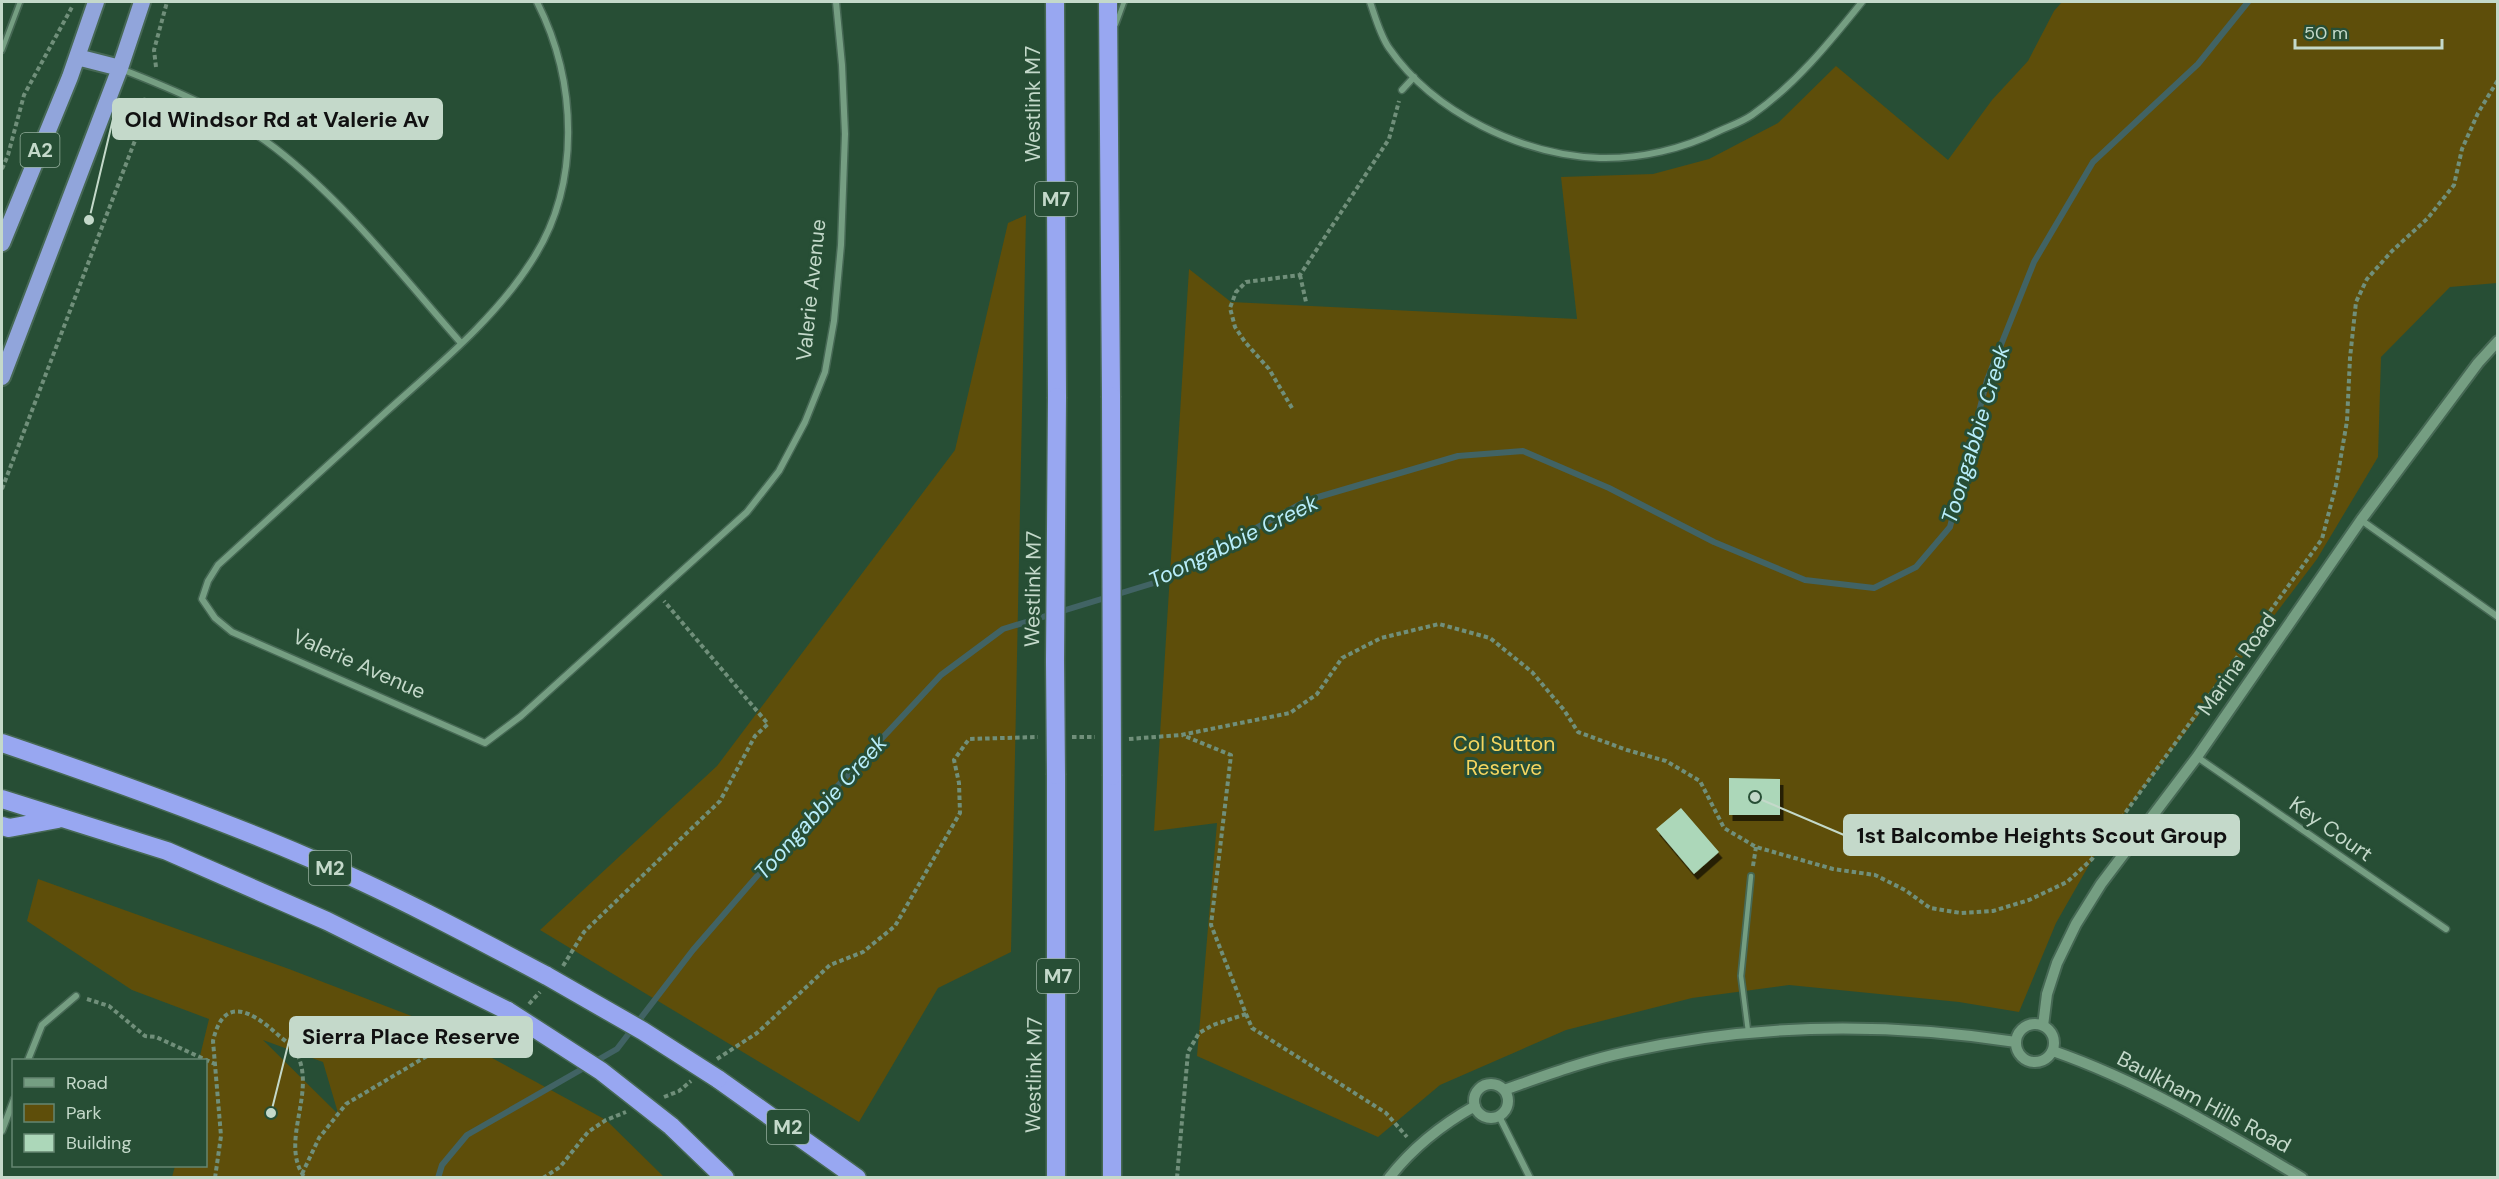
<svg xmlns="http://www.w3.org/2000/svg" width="2499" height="1179" font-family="'DM Sans',sans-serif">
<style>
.green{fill:#5e4e0a;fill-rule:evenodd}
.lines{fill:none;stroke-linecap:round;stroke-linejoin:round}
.stream{stroke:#416364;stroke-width:6}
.building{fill:#acd7b9;filter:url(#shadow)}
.service-casing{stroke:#466854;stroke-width:8}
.minor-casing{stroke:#466854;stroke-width:9}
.tertiary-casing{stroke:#466854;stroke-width:14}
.trunk-casing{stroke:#466854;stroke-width:20}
.motorway-casing{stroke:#466854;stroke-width:21}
.path{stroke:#708f7a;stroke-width:4;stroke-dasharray:4.5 3;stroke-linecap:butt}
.service{stroke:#759e82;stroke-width:4.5}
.minor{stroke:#759e82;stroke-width:6}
.tertiary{stroke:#759e82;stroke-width:10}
.trunk{stroke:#91a5db;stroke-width:16}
.motorway{stroke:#98a7f1;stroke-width:18}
.motorway-bridge-casing{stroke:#466854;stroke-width:21;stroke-linecap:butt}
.motorway-bridge{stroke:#98a7f1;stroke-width:18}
.labels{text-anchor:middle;stroke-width:6;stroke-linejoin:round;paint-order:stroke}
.shield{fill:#274e35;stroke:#95af9d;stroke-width:1.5}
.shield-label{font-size:20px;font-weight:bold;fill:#c4d9ca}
.street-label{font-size:21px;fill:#c4d9ca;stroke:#274e35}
.park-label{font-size:21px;fill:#f5d55f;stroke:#274e35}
.water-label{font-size:22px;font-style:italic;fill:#b8edfa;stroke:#274e35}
.leader{fill:none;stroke:#c4d9ca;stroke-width:2}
.callout-dot{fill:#c4d9ca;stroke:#274e35;stroke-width:2}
.callout{fill:#c4d9ca;stroke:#c4d9ca;stroke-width:2}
.callout-label{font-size:22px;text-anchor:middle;font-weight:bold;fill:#111}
</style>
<defs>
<filter id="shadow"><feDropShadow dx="3.5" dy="6" stdDeviation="0" flood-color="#0009"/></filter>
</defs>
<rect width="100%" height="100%" fill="#274e35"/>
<path class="green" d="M2062,2H2497V283L2450,287L2381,357L2378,457L2317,559L2101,844L2056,923L2019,1012L1959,1002L1789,985L1692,998L1566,1030L1440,1085L1378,1137L1197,1056L1217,823L1154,831L1189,269L1231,302L1577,319L1561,177L1653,174L1709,159L1778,123L1836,66L1948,160L1992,100L2028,61L2054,11Z
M1026,215L1011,952L938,988L859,1122L540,930L717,766L955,450L1008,223Z
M38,879L289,969L422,1020L606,1120L664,1177H172L175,1166H206V1060H199L209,1019L132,990L27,921ZM263,1040L323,1062L338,1113H337Z"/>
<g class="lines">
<path class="stream" d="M438,1178L442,1165L467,1135L617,1049L693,950L803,823L941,675L1003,629L1154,583L1308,500L1458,456L1523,451L1609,488L1714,542L1805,580L1874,588L1916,567L1950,527L1987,380L2034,262L2093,162L2198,64L2248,2"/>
</g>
<path class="building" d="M1729,778L1780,779V815H1729Z
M1681,808L1719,852L1694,874L1656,829Z"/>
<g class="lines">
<g class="service-casing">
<path id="service" d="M1116,24L1124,2
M2,50L20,2
M1748,1031L1741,976L1751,876"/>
</g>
<g class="minor-casing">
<path id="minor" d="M537,2C577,81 582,185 531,262C494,320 437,366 386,412C330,463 274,514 218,565L208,581L202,599L215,618L232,632L485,743L521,716L747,512L779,471L805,422L825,372L834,321L841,245L845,134L842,65L836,2
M1370,2C1375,16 1380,35 1389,48C1434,113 1522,155 1600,158C1640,159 1683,149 1719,131C1730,126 1742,122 1752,115C1795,85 1829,43 1862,2
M121,69C175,90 229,113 275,148C346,203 402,276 461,343
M1402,90L1414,77
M2361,520L2498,617
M2197,757L2446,929
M28,1060L42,1025L76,996
M1499,1116L1530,1178
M2,1131L14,1099"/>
</g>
<g class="tertiary-casing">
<path id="tertiary" d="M2016 1043a19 19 0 1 1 38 0a19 19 0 1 1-38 0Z
M2043,1026L2047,994L2057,963L2076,924L2101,884L2197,757L2361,520L2478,363L2498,341
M2053,1051C2142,1082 2221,1130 2302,1178
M1474 1101a17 17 0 1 1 34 0a17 17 0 1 1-34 0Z
M1504,1090C1544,1076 1584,1061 1626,1052C1756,1023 1885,1022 2016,1042
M1389,1178C1413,1147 1441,1125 1475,1106"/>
</g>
<g class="trunk-casing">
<path id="trunk" d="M77,57L120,68
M2,243L70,77L96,2
M2,377L120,68L142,2"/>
</g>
<g class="motorway-casing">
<path id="motorway" d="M1055,2L1057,397
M1108,2L1111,396
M2,743C105,778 207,814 307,857C389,892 468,934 547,976
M2,799L167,851L327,921L508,1011
M2,826L9,828L58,819
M718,1079L857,1178
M671,1126L725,1178
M1056,1178V775
M1112,1178V776"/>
</g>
<path class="path" d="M2,3V2
M156,67L154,50L167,2
M2,169L8,155L24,95L72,7
M1300,275L1306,302
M1292,408L1269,369L1245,342L1235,327L1230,308L1236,292L1246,282L1300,275L1389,139L1399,101
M2,489L139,130L146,96
M1072,737H1095
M1129,739L1181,735L1290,713L1317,694L1342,658L1381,638L1439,624L1490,638L1532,672L1564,710L1578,732L1627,750L1666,761L1700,781L1724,828L1756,847L1833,869L1875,875L1905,890L1930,908L1961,913L1993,911L2029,900L2067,882L2092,859L2322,539L2336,485L2347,421L2350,358L2356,302L2367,279L2392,251L2428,218L2454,185L2462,149L2478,113L2498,80
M1753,866L1756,847
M563,966L584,932L720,801L755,736L768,724L664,601
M87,999L109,1006L145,1036L156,1037L215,1064
M529,1004L540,992
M1246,1014L1252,1028L1386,1113L1407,1137
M717,1059L757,1033L830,965L863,952L895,926L960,813L959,783L954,760L969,739L1038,737
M664,1097L679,1091L691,1081
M302,1174L319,1138L346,1104L449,1043L494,1040L506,1030
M215,1178L221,1136L213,1041C223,996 250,1010 276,1033C282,1039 292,1045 296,1052C318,1092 278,1142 305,1178
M419,1178H430
M543,1178L560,1167L588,1132L606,1120L626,1112
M1177,1178L1188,1052L1199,1033L1213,1025L1246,1014L1211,925L1231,755L1182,735"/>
<use href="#service" class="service"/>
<use href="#minor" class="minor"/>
<use href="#tertiary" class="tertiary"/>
<use href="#trunk" class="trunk"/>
<use href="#motorway" class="motorway"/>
<g class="motorway-bridge-casing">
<path id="motorway-bridge" d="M1111,396L1112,776
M1056,775L1055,661L1057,397
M547,976L643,1031L718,1079
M508,1011L601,1071L671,1126"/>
</g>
<use href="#motorway-bridge" class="motorway-bridge"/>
</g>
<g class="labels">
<g class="shield">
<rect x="20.5" y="133" width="39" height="34" rx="4.5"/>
<rect x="1035" y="182" width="42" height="34" rx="4.5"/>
<rect x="309" y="851" width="42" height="34" rx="4.5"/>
<rect x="1037" y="959" width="42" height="34" rx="4.5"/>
<rect x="767" y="1110" width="42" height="34" rx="4.5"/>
</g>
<g class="shield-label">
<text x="40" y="157">A2</text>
<text x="1056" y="206">M7</text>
<text x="330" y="875">M2</text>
<text x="1058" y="983">M7</text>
<text x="788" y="1134">M2</text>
</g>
<g class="street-label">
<text transform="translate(1033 104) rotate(-90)" y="7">Westlink M7</text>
<text transform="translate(811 290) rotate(-84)" y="7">Valerie Avenue</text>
<text transform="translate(1033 589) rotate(-89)" y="7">Westlink M7</text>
<text transform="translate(359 664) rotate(24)" y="7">Valerie Avenue</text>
<text transform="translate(2237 664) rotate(-55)" y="7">Marina Road</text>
<text transform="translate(2331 829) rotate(35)" y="7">Key Court</text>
<text transform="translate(1034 1075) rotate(-89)" y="7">Westlink M7</text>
<text transform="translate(2204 1102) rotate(28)" y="7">Baulkham Hills Road</text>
</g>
<g class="park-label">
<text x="1504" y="751">Col Sutton<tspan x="1504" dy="24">Reserve</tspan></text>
</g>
<g class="water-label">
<text transform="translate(1975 434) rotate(-73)" y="8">Toongabbie Creek</text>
<text transform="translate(1233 541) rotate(-26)" y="8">Toongabbie Creek</text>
<text transform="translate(820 807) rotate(-48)" y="8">Toongabbie Creek</text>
</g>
</g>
<path class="leader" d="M89 220L113 119M1755 797L1844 835M271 1113L290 1037"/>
<g class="callout-dot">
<circle cx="89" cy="220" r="6"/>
<circle cx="1755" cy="797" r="6"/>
<circle cx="271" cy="1113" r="6"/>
</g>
<g class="callout">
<rect x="113" y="99" width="329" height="40" rx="6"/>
<rect x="1844" y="815" width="395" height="40" rx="6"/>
<rect x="290" y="1017" width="242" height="40" rx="6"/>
</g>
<g class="callout-label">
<text x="277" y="127">Old Windsor Rd at Valerie Av</text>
<text x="2042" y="843">1st Balcombe Heights Scout Group</text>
<text x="411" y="1044">Sierra Place Reserve</text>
</g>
<rect width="2499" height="1179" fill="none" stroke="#c4d9ca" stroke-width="6"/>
<rect x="12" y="1059" width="195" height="108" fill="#274e35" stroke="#668671" stroke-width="1.5"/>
<rect x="24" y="1078" width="30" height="9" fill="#759e82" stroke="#668671" stroke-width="1.5"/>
<text x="66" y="1089" font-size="18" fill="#c4d9ca">Road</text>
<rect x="24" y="1104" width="30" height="18" fill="#5e4e0a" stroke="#668671" stroke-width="1.5"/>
<text x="66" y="1119" font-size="18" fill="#c4d9ca">Park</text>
<rect x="24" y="1134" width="30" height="18" fill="#acd7b9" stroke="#668671" stroke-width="1.5"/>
<text x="66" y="1149" font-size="18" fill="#c4d9ca">Building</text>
<path d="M2295 39v9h147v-9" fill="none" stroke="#c4d9ca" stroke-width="3"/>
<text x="2304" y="39" font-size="18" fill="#c4d9ca" stroke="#274e35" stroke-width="4.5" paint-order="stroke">50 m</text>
</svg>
